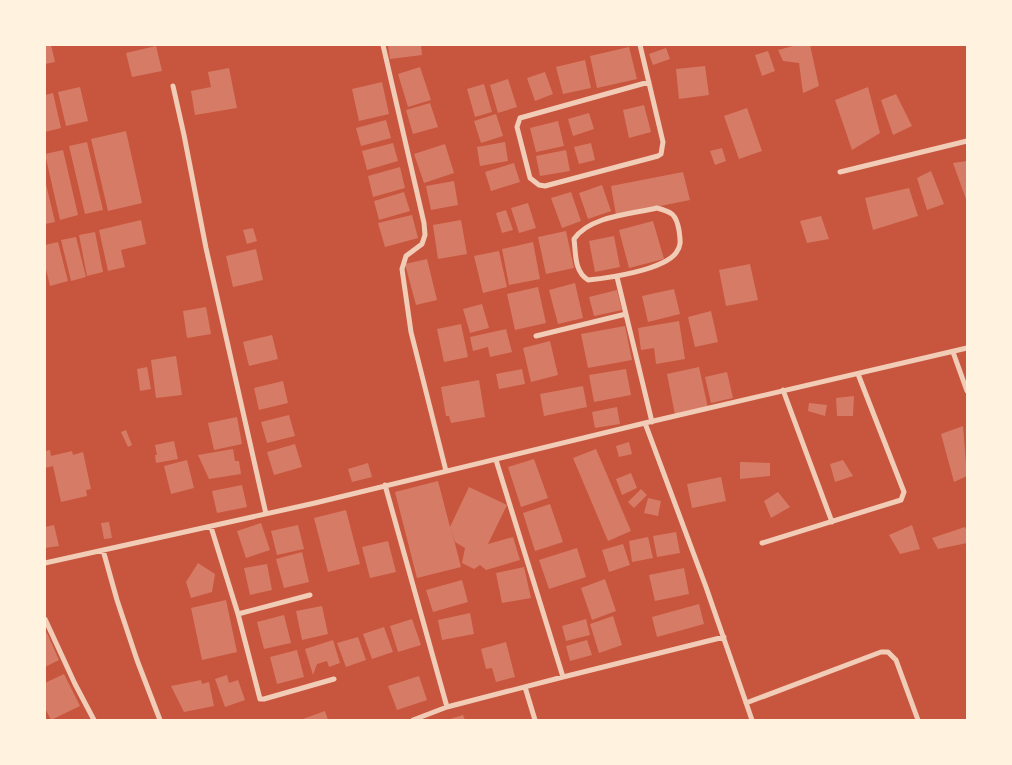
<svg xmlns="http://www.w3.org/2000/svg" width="1012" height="765" font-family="Karla,sans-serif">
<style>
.building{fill:#d67c66}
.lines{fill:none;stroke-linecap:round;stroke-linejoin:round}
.minor{stroke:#f1ccb7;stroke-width:5}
</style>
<rect width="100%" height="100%" fill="#c8553d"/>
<path class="building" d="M45,45H51L55,62L45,64Z
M388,45H421L422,55L390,59Z
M797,45H810L819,86L803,93L799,63L783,61L778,50Z
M156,46L162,71L132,77L126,53Z
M629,47L637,79L597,88L590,56Z
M666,48L670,59L653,65L649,54Z
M768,51L775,71L762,76L755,55Z
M585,60L591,88L563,94L556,67Z
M705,66L709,95L679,99L676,69Z
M420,67L431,100L408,107L398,74Z
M229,68L237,108L195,115L191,91L211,87L208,72Z
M545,72L553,94L535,101L527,78Z
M508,79L517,107L498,113L490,85Z
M382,82L389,114L359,121L352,89Z
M484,84L492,112L475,117L467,89Z
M80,87L88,121L66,126L58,92Z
M868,87L880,133L852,150L835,100Z
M53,93L61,128L45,132V95Z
M896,94L912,126L893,135L881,100Z
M430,103L438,127L413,134L406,110Z
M644,105L651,132L629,138L623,110Z
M747,108L762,151L739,159L724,116Z
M589,113L594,129L573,136L568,119Z
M496,114L503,136L481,143L474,121Z
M386,120L391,138L361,146L356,128Z
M558,121L564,146L536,152L530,128Z
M126,131L142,203L108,211L91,139Z
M87,142L103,210L85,214L69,146Z
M505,142L508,161L480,166L477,147Z
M393,143L398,161L367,170L362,151Z
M591,143L595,160L579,164L574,147Z
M445,144L454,173L424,183L414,154Z
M722,148L726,161L715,165L710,151Z
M63,150L78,215L60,220L45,154Z
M566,150L570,171L540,176L536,156Z
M967,161V202L953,163Z
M514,163L520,182L491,191L485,172Z
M400,167L405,188L373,197L368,176Z
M931,171L944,204L927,210L917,178Z
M683,172L690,200L616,215L611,186Z
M45,180L55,222L45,224Z
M454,181L458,205L431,210L426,186Z
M602,185L611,211L588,219L579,193Z
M909,188L918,216L873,230L865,198Z
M404,192L410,211L379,220L374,201Z
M571,192L581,221L562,228L551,198Z
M528,203L536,228L519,233L511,208Z
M506,210L513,230L502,233L496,213Z
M412,215L418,238L385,247L378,223Z
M821,216L829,239L807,243L800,221Z
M141,220L146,244L121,250L125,267L108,271L99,230Z
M461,220L467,254L438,259L433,225Z
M653,221L664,259L629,268L619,230Z
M253,228L257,241L247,244L243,230Z
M566,231L574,268L546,274L538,237Z
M95,232L103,272L87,276L79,235Z
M614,236L620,267L595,272L589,241Z
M76,237L86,277L71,281L61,240Z
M58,242L68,281L50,286L45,265V245Z
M533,242L540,279L509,285L502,249Z
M256,249L263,280L233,287L226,256Z
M499,251L507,287L483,293L474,256Z
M427,259L437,300L416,305L405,264Z
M750,264L758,300L726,306L719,270Z
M575,283L583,318L558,324L549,290Z
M538,287L546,323L515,330L507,294Z
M674,289L680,314L648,322L642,296Z
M617,290L622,310L594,316L589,297Z
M482,304L489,328L470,333L463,309Z
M206,307L211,334L187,338L183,311Z
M711,311L718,342L695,347L688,317Z
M679,321L685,359L656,364L654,348L641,350L638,328Z
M461,324L468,357L444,362L437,329Z
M625,326L632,360L588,368L581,334Z
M506,329L512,352L490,357L488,347L473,351L470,337Z
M272,335L278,359L249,366L243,342Z
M550,341L558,375L531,382L523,348Z
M176,356L182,395L156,398L151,360Z
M147,367L151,389L140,391L137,369Z
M699,367L708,408L675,415L667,374Z
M522,369L525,384L499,389L496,374Z
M626,369L631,395L594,402L589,375Z
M727,372L733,398L711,403L705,377Z
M479,380L485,417L451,423L449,416H446L441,387Z
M283,381L288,403L259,410L254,388Z
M583,386L587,407L544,416L540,394Z
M854,396L853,416H837L836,398Z
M809,403L827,405L825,416L808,411Z
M617,407L620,424L595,428L592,412Z
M289,415L295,436L267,443L261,422Z
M237,417L242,444L214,450L208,423Z
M963,426L967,476L954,482L941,434Z
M126,430L132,445L128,447L121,432Z
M174,441L178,459L156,463L155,455H157L155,445Z
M629,442L632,454L619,457L616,446Z
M295,444L302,467L274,475L267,452Z
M233,449L235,461H239L241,474L209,479L198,455Z
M596,449L631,531L608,541L573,458Z
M50,450L51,456L72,451L73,455L83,452L91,489L86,490L87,496L61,502L53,466L45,468V451Z
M534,459L548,498L521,507L508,467Z
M187,460L194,488L171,494L164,466Z
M843,460L853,476L835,482L830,464Z
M740,462L770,463V476L740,479Z
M368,463L372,477L352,482L348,469Z
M631,473L637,488L622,495L616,479Z
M721,477L726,501L692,508L687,484Z
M438,481L450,527L469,487L507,505L488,544L513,537L520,560L486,570L480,565L474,569L462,563L465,548L455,542L451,528L461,567L417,578L395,492Z
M242,485L247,507L217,513L212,491Z
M641,489L647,495L634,508L628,502Z
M778,492L790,507L771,518L764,501Z
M648,498L661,501L658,516L644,513Z
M550,504L563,542L535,551L523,513Z
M346,510L360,564L328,572L314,518Z
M109,522L112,538L104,539L101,523Z
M261,523L270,550L246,558L237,531Z
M54,525L59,546L45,548V527Z
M298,525L304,549L277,555L271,531Z
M912,525L920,549L900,554L889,535Z
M965,527L967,532V543L938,549L932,538Z
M676,532L680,553L657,557L653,536Z
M648,537L653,558L632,562L629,541Z
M388,541L396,572L370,578L362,547Z
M623,544L630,565L609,572L602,550Z
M577,548L586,577L549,589L539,560Z
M302,552L309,582L284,588L276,559Z
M198,563L215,574L212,592L191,598L186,582Z
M267,564L272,590L250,595L244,568Z
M524,567L531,598L502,603L496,573Z
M684,568L689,594L655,601L649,575Z
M605,579L616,611L592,620L581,588Z
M462,580L468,602L433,612L426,590Z
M226,600L237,652L202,660L191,608Z
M699,604L704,624L657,637L652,617Z
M322,606L328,634L302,640L296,611Z
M470,613L474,634L442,640L438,620Z
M284,615L291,643L264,649L257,622Z
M613,616L622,645L599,653L590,624Z
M412,619L421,645L398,652L390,626Z
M586,619L590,635L566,641L562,626Z
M384,627L393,652L372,659L363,634Z
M47,633L59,660L45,667V634Z
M358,637L366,660L346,667L337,643Z
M333,640L340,663L329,667L327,661L317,664L313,675L305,649Z
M587,640L592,655L570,661L566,646Z
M506,642L515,677L496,682L492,668L486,669L481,649Z
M297,650L304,677L277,684L270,657Z
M64,674L80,706L51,720L45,708V683Z
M227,675L229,683L238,680L245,700L225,707L215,679Z
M419,676L427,700L397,710L388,686Z
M201,680L202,684L209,682L214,706L184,712L171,686Z
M325,711L328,720H300Z
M463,715L465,720H447Z"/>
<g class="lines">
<path class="minor" d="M383,45L424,223L425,235L422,244L406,256L402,269L411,332L446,471
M640,45L663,142L661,154L658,156L545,186L539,185L530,178L517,127L520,118L649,82
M173,86L184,135L206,248L266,514
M840,172L967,141
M657,208C672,212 676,214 679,230C680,239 682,245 676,253C663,270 609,278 588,280C574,271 576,254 574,239C590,216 631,214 657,208Z
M617,277L652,422
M536,336L626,314
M953,352L967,391
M783,390L832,522
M645,423L706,587L752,720
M496,460L563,677
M385,485L447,707
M211,527L238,614L260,699H264L334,679
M762,543L901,500L904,492L858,374
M103,550L117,600L137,660L160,720
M45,563L315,503L645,423L967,348
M238,614L310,595
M45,619L75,684L94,720
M525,687L535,720
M746,703L881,652H888L896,660L918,720
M413,720L447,707L563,677L724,637"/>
</g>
<rect width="1012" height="765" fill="none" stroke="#fff3e0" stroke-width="92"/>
</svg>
